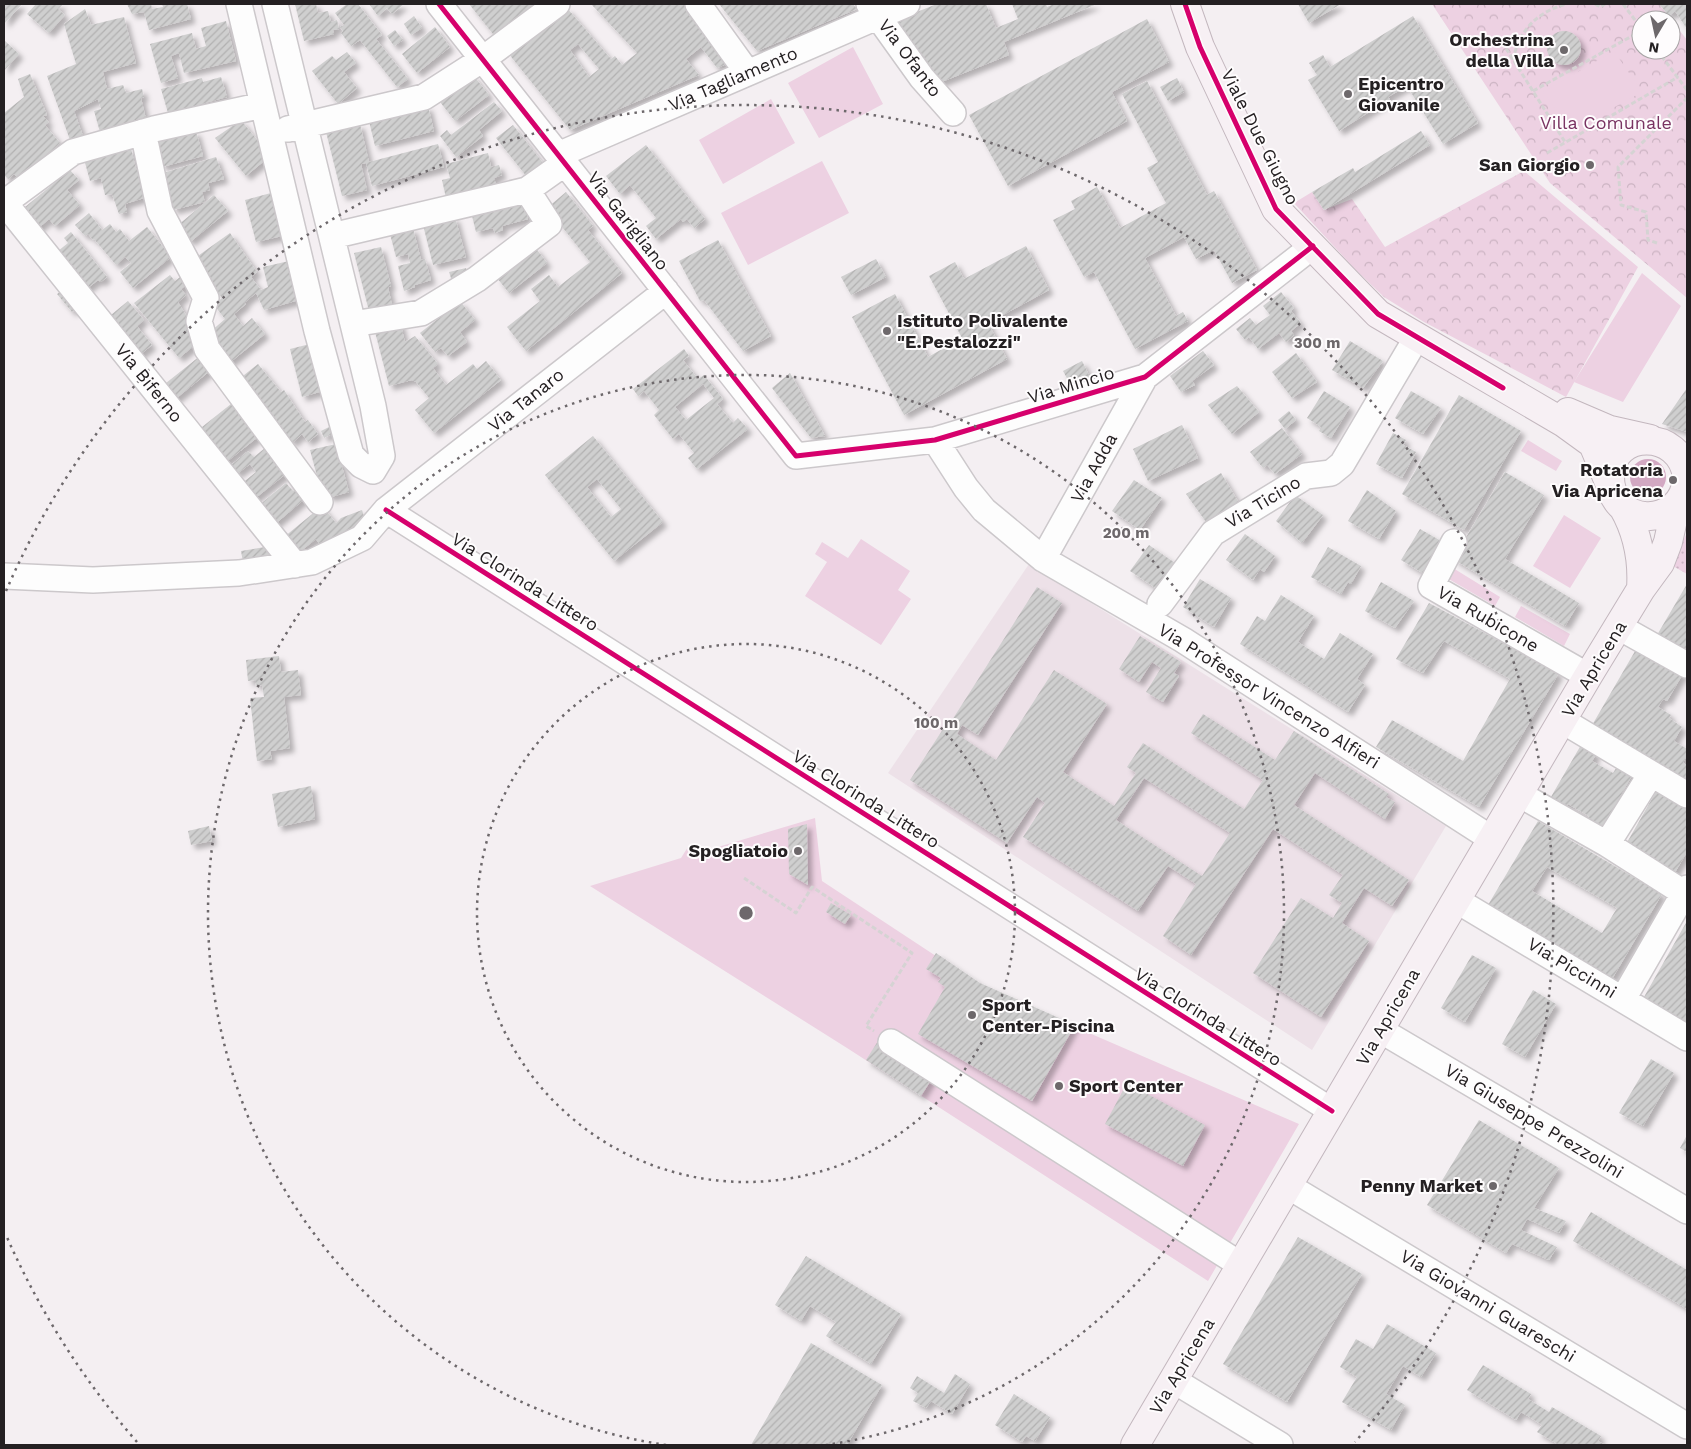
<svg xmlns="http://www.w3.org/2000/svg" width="1691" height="1449" font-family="'Work Sans',sans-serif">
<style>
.built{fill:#ede1e8}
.grass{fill:url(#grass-dots)}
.park{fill:url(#park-crowns);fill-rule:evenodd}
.garden{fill:#edd1e2}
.water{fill:#d2a8c2}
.building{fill:url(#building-hatch);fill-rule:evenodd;filter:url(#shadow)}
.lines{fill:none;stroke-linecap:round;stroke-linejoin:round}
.minor-casing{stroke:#ccc8cb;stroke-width:28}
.major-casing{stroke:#c3b7be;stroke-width:30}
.path{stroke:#d5d3d3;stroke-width:3;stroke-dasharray:5 2.5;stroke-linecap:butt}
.minor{stroke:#fdfdfd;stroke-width:25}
.major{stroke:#f7f0f4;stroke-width:28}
.cycleway-casing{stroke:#fefcfd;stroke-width:8}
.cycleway{stroke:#d6006c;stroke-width:5}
.ring{fill:none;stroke:#6d686b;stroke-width:2.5;stroke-dasharray:2.5 5}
.poi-dot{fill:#6d686b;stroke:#fefcfd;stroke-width:2}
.labels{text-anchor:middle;stroke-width:4;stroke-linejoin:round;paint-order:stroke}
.poi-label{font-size:18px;font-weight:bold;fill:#242022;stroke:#fefcfd;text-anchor:end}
.street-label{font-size:18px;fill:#242022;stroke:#fefcfd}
.park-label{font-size:18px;fill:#793362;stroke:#fefcfd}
.centre{fill:#6d686b;stroke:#fefcfd;stroke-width:2.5}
.ring-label{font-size:15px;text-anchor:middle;font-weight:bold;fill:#6d686b;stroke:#fefcfd;stroke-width:4;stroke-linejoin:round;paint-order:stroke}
</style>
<defs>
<pattern id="grass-dots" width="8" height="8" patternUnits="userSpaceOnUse" patternTransform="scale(1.25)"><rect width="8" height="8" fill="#edd1e2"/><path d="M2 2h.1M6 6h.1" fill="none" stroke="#cbb3c2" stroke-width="1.8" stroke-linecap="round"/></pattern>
<pattern id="park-crowns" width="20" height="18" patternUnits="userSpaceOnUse" patternTransform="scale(1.25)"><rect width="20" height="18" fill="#edd1e2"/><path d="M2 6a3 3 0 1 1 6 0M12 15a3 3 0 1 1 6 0" fill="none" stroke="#cbb3c2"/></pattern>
<pattern id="building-hatch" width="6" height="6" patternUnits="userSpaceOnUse" patternTransform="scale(1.25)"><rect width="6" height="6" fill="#cfcfcf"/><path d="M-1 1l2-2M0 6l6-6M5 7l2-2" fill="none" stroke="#b2b1b1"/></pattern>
<filter id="shadow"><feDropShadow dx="4.5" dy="4.5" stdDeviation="2.5" flood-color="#0004"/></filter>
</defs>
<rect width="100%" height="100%" fill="#f4eff2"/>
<path class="built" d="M1029,564L1446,826L1312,1050L888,773Z"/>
<path class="grass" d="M1687,533V574L1671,565Z"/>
<path class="park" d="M1432,4H1659L1687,40V298L1550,183ZM1641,20H1671V50H1641Z
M1524,171L1638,267L1566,397L1424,322L1384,297L1354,268L1294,203L1312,192L1324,210L1352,199L1385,247Z"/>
<path class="garden" d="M853,47L883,104L819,138L788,83Z
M1614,51L1642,92L1571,131L1543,92Z
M771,99L795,143L723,184L699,140Z
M822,161L849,213L748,265L721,213Z
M1642,273L1681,306L1623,402L1574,382Z
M1528,440L1562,461L1556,471L1521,451Z
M1564,515L1601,538L1570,588L1533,566Z
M861,539L910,571L898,590L911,599L881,645L805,596L827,562L815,554L822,542L848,558Z
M1453,568L1500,597L1495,606L1447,578Z
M1521,606L1570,634L1564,646L1515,617Z
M815,818L822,881L983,987L1299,1124L1208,1281L847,1048L590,886L681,858L688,847L698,853Z"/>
<path class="water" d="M1630 477a18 18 0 1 1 36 0a18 18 0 1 1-36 0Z"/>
<path class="building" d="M4,4H22L4,24Z
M36,4H63L58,9L65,15L49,33L27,14Z
M127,4H151L152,9L163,7L162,4H187L191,19L149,30L144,12L132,14Z
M295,4H316L318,13L328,11L331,22L337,20L339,29L333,30L334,34L304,41Z
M347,4H358L382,35L376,39L408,79L397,87L360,40L351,46L341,33L343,31L340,27L344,25L335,13Z
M369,4H404L392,14L387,8L378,16Z
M469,4H543L497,39Z
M591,4H689L734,61L717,68L701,47L686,59L699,75L570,130L508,53L567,8L611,59L615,56L622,65L637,53ZM578,44L599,69L589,77L570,50Z
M719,4H853L857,9L757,51Z
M937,4H986L996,28L1018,19L1012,4H1046L1047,7L1054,4H1097L1004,42L1009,55L939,83L894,21Z
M1298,4H1341L1309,23Z
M1659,4H1687V29L1675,11L1669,16Z
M85,9L91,25L124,17L136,63L103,72L107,89L123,85L126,93L142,89L144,97L141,98L146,119L100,132L94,111L101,109L98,99L74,111L83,136L70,140L47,76L76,64L64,24Z
M414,16L422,28L411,35L404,24Z
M1413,16L1478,123L1443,144L1407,86L1388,97L1390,99L1339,131L1308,80L1317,75L1309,63L1323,55L1330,67Z
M1147,19L1169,62L1112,92L1127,121L1008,186L969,115Z
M226,21L236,61L184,73L179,53L171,56L178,78L161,83L150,44L192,33L196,49L206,46L201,28Z
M435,27L450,47L417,73L402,54Z
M395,30L403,40L394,46L387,36Z
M1547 48a17 17 0 1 1 34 0a17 17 0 1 1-34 0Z
M4,40L19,54L4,71Z
M347,52L356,63L344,72L357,88L338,104L312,71L332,56L336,60Z
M30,74L47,115L43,116L49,122L45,125L60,143L19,179L14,174L8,179L4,175V113L24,97L18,79Z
M473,75L489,95L455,121L440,102Z
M221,77L227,97L168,113L161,89L202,78L203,82Z
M1177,78L1184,92L1168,101L1160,87Z
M1147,81L1207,195L1214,191L1257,270L1232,283L1214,250L1196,259L1184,237L1145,258L1176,316L1183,312L1188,321L1135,349L1094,272L1084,277L1053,220L1075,209L1071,201L1097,187L1120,228L1166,203L1147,168L1158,162L1122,94Z
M494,102L502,111L479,130L483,136L456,157L440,136L447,130L451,135Z
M428,106L434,131L375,146L369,121Z
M241,120L270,156L246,176L215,138Z
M360,124L369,162L438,144L444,167L372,186L366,163L361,164L367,190L342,196L326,132Z
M513,125L543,163L527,177L496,138Z
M196,131L203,156L162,167L155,142Z
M1421,131L1430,145L1324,210L1312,192L1353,168L1355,172Z
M646,145L705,219L694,228L687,219L683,222L681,219L656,239L646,226L656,218L630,185L620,194L606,176Z
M131,148L136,169L139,168L147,197L125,204L127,212L119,214L112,194L105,195L101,178L90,181L84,159Z
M488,153L491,167L499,165L502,175L494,178L496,185L446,198L442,180L450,178L446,164Z
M216,157L224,179L208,183L210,190L202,192L205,202L173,210L163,173Z
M70,170L79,180L67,190L80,205L55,226L49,219L35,231L19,212Z
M566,192L593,226L588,230L622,273L526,351L507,327L540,301L531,289L549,275L558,287L590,262L547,208Z
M271,193L282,236L256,242L245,200Z
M214,195L228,211L190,242L177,226Z
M523,199L528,219L502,226L503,230L495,233L493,228L476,232L471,212Z
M89,213L102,230L110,224L116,232L120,229L129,241L147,227L171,257L133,288L120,272L131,263L125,257L116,265L94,239L93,240L88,234L85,236L75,225Z
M455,217L466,257L433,265L423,225Z
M413,228L421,260L425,259L431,280L415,285V287L404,291L398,266L410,263L408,254L396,257L390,234Z
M71,232L107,277L101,282L98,280L84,291L53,255L68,243L64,238Z
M230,233L257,272L251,277L261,290L268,287L263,267L289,261L299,300L264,310L256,293L244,303L246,304L234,314L243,326L252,318L265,334L228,364L210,332L225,319L214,305L222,298L201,271L195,258Z
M718,240L771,336L743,351L704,300L700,301L679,261Z
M1026,246L1049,290L988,323L1007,359L904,415L852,317L895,294L928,357L962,338L929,276L955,262L964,279Z
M381,247L391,286L388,287L392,305L369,311L354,253Z
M535,247L547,263L509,293L497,278Z
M876,259L886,277L851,295L841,277Z
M466,268L468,276L452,281L449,272Z
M185,273L191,281L181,289L186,295L178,302L201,340L179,358L134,303L170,275L175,281Z
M66,287L81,305L72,312L57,294Z
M1281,292L1294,308L1291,311L1301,323L1291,331L1294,335L1286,342L1279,333L1258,349L1249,337L1245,340L1236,329L1250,318L1256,325L1270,315L1263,306Z
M128,301L144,320L137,326L152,345L137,357L106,319Z
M460,301L475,320L460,332L467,342L448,356L441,348L435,352L420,333Z
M400,322L405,342L415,336L438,364L433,368L446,385L473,364L477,369L486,361L501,380L434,433L415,410L429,398L416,382L412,380L389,386L374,328Z
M1350,341L1383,361L1363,388L1332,370Z
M310,344L323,391L302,397L290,349Z
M684,349L689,356L683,360L698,379L704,375L723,399L717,404L733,423L738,418L748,429L697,469L688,458L694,453L679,434L673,439L654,415L659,410L644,391L638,396L633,389ZM703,384L714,398L686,420L675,407Z
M1203,351L1214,365L1192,381L1195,385L1181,392L1170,376Z
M1296,353L1317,382L1292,398L1272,372Z
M200,356L211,370L173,401L161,387Z
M1082,361L1091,379L1073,389L1063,371Z
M258,364L281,392L284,390L305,422L308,420L318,434L308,442L302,434L292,443L239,379Z
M790,373L825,436L811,438L772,388Z
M1237,386L1259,412L1232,434L1208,405Z
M1687,388V432L1662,424Z
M1324,391L1350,407L1331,438L1319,431L1321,427L1307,418Z
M1411,391L1441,408L1423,434L1395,418Z
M1459,395L1521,431L1464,530L1402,494Z
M236,400L263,433L224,464L197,431Z
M1289,411L1296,420L1285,429L1278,420Z
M1182,425L1198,458L1148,481L1133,449Z
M329,427L332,434L324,438L321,431Z
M1282,428L1302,454L1275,474L1267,465L1263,468L1250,452Z
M1393,433L1406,440L1403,445L1416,452L1402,478L1376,464Z
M593,436L663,522L614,561L545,475ZM597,479L621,509L611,517L587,487Z
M271,443L292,469L253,500L241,484L256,472L250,464L237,474L230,466L248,451L254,457Z
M336,444L349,492L331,497L321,491L310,450Z
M1505,472L1544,495L1505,559L1579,603L1565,626L1453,559Z
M1221,473L1239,503L1206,522L1186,494Z
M1134,480L1162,498L1140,530L1112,511Z
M286,483L293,491L300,485L308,496L274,525L258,506Z
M1367,490L1396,511L1379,539L1348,521Z
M1295,495L1323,515L1302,543L1276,521Z
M322,506L336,523L341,518L362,510L367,526L322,548L316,539L297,554L284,537Z
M1420,529L1448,545L1429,577L1401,560Z
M1245,534L1275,556L1264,572L1260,569L1253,580L1226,560Z
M1149,545L1178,565L1160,591L1130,571Z
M271,546L276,557L243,562L241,551Z
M1328,547L1361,566L1351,584L1348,582L1341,594L1311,577Z
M1200,579L1231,598L1214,627L1183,607Z
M1381,582L1414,601L1395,628L1365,611Z
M1687,584V652L1657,635Z
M1037,587L1062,603L978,735L962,725L957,734L996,760L1054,670L1107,704L1063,772L1114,806L1136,773L1127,767L1143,743L1244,809L1263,780L1191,733L1203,714L1275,760L1294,731L1389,794L1386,797L1395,802L1385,819L1315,773L1294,805L1409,880L1392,906L1364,888L1342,923L1369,941L1321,1017L1253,973L1301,898L1333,918L1342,903L1329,895L1343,875L1273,829L1191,955L1163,936L1196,884L1168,866L1138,911L1023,837L1045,803L1037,797L1007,843L910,780L945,726L947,728ZM1144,778L1230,833L1202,876L1116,820Z
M1281,595L1314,616L1298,642L1324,659L1340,633L1373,654L1357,679L1365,685L1348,712L1240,644L1257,616L1265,621Z
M1429,603L1559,673L1479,807L1376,747L1392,720L1463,761L1510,679L1444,641L1423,673L1396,659Z
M1140,636L1181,662L1174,673L1179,676L1163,702L1146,692L1161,668L1152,662L1139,682L1119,669Z
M1638,646L1684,672L1667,701L1663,699L1658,707L1671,715L1669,718L1682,727L1674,741L1687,749V755L1683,763L1687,765V784L1591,727Z
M279,656L281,672L298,670L301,695L284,697L290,748L270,751L272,759L257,761L250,698L264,697L262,685L256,686L255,680L248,681L246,660Z
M1581,745L1597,753L1592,761L1613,773L1618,765L1633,774L1600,831L1585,823L1589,816L1568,804L1564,811L1548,802Z
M311,786L315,819L278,827L272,794Z
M1658,788L1687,805V852L1674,874L1625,846Z
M1538,821L1662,894L1612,979L1488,905ZM1547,867L1617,908L1602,933L1532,891Z
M807,824L808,885L789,874L788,829Z
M209,826L212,841L191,845L188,831Z
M831,903L851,915L845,924L826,912Z
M1687,921V1024L1644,997Z
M936,953L980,983L1075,1025L1032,1101L918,1034L945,987L938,982L941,978L926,969Z
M1472,955L1496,968L1465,1022L1441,1008Z
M1533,990L1556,1004L1525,1057L1502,1044Z
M878,1041L933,1077L921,1096L866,1060Z
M1651,1059L1674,1073L1643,1126L1619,1113Z
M1127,1083L1205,1125L1183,1166L1105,1124Z
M1479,1120L1559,1168L1534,1208L1566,1221L1559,1233L1527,1219L1521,1230L1557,1247L1549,1260L1512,1244L1506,1253L1427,1205Z
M1687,1135V1152L1680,1148Z
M1591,1212L1687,1270V1309L1573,1241Z
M1298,1237L1362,1274L1287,1402L1223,1364Z
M806,1256L901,1314L871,1364L826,1336L836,1322L810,1306L801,1321L775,1305Z
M1387,1324L1436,1353L1421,1377L1403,1366L1386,1394L1405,1405L1391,1430L1342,1402L1357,1377L1340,1367L1356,1339L1373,1349Z
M811,1343L882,1385L847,1445H751Z
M1483,1365L1531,1394L1528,1399L1549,1412L1552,1407L1601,1436L1598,1441L1605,1445H1559L1537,1432L1542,1425L1531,1418L1521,1412L1516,1420L1467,1390Z
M955,1374L970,1384L952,1414L931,1401L926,1408L913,1401L918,1393L910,1388L917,1376L944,1393Z
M1014,1394L1050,1417L1035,1441L1026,1436L1022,1442L995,1425Z"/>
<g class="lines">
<g class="minor-casing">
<path id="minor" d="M239,4L317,331L351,455L361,465L373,471L382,456L373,406L275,4
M439,4L796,456L935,440L1145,377L1313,246
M698,4L747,72
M869,4L922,78L953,113
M288,129L424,97L483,59L557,4
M143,132L160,211L206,298L199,321L207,349L320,502
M558,155L907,4
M4,202L295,565
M4,203L73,152L154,129L263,105
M332,236L527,190L565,163
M353,324L421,313L477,279L549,224L527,190
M935,440L966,488L984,510L1043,559L1183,640L1492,839
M386,510L1332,1111
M1454,542L1431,586L1588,676
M1043,559L1145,377
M4,576L93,580L239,573L312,562L362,538L386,510L666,291
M1160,604L1213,533L1306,476L1331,473L1342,464L1417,337
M1619,627L1687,665
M1563,721L1687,795
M1519,794L1607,844L1687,895
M1607,844L1651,774
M1456,900L1687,1038
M1623,999L1687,888
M1380,1030L1687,1211
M891,1042L1241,1265
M1288,1186L1687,1426
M1173,1380L1280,1445"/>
</g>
<g class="major-casing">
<path id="major" d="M1185,4L1200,47L1276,209L1378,314L1564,423L1593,444L1611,487
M1568,412L1610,430L1650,439
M1687,477C1681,428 1611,429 1610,476C1609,527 1682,531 1687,479
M1623,507C1638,533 1643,559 1641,589
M1135,1445L1588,676L1641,589L1660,563L1668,542L1676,506"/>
</g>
<path class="path" d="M1595,4L1600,7L1605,4
M1623,4L1641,28
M1502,42L1565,142
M1657,50L1687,90
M1513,60C1519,30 1538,11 1567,4
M1533,91L1641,31
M1547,153L1678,77
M1657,243L1648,240L1646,212L1621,205L1618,167L1687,98
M744,878L796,913L812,887L912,953L866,1026L874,1031"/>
<use href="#minor" class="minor"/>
<use href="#major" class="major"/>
<g class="cycleway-casing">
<path id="cycleway" d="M439,4L796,456L935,440L1145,377L1313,246
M1185,4L1200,47L1276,209L1378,314L1503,388
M386,510L1332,1111"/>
</g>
<use href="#cycleway" class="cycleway"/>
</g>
<g class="ring">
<circle cx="746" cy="913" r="269"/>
<path d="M666 1445A538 538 0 1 1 826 1445"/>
<path d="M137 1442A807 807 0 0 1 6 1235M6 591A807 807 0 1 1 1355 1442"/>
</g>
<g class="poi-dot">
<circle cx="1564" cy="50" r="5"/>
<circle cx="1348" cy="94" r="5"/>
<circle cx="1590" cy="165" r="5"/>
<circle cx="887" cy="331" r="5"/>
<circle cx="1673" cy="480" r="5"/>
<circle cx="798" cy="851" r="5"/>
<circle cx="972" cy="1015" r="5"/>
<circle cx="1059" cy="1086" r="5"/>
<circle cx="1493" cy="1186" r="5"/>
</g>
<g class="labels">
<g class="poi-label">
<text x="1554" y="46">Orchestrina<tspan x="1554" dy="21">della Villa</tspan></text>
<text x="1358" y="90" text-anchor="start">Epicentro<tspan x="1358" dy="21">Giovanile</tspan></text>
<text x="1580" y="171">San Giorgio</text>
<text x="897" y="327" text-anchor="start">Istituto Polivalente<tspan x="897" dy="21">"E.Pestalozzi"</tspan></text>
<text x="1663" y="476">Rotatoria<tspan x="1663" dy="21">Via Apricena</tspan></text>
<text x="788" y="857">Spogliatoio</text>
<text x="982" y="1011" text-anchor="start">Sport<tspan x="982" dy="21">Center-Piscina</tspan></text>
<text x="1069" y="1092" text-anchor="start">Sport Center</text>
<text x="1483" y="1192">Penny Market</text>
</g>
<g class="street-label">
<text transform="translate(910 58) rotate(53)" y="6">Via Ofanto</text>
<text transform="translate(733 79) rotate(-23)" y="6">Via Tagliamento</text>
<text transform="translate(1260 137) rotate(63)" y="6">Viale Due Giugno</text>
<text transform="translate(628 221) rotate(52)" y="6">Via Garigliano</text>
<text transform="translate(149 383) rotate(51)" y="6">Via Biferno</text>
<text transform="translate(1071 385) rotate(-17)" y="6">Via Mincio</text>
<text transform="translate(526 400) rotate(-38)" y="6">Via Tanaro</text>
<text transform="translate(1094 468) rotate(-61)" y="6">Via Adda</text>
<text transform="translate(1263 502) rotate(-31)" y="6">Via Ticino</text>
<text transform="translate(525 582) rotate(32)" y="6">Via Clorinda Littero</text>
<text transform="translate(1488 619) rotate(30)" y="6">Via Rubicone</text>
<text transform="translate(1594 669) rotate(-59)" y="6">Via Apricena</text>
<text transform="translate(1269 696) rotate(32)" y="6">Via Professor Vincenzo Alfieri</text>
<text transform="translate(866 799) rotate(32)" y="6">Via Clorinda Littero</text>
<text transform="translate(1572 968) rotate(31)" y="6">Via Piccinni</text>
<text transform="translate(1208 1017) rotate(32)" y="6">Via Clorinda Littero</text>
<text transform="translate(1388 1017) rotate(-60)" y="6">Via Apricena</text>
<text transform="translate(1534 1121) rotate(31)" y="6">Via Giuseppe Prezzolini</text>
<text transform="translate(1488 1306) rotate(31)" y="6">Via Giovanni Guareschi</text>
<text transform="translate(1182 1366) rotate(-59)" y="6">Via Apricena</text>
</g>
<g class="park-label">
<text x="1606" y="129">Villa Comunale</text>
</g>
</g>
<circle cx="746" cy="913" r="8" class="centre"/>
<g class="ring-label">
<text x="1317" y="348">300 m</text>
<text x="1126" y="538">200 m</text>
<text x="936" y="728">100 m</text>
</g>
<rect width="1691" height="1449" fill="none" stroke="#242022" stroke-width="10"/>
<g transform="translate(1656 35) rotate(189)"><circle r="24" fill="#fefcfd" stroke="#a7a4a5"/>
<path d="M0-4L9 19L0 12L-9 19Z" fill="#6d686b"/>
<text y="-8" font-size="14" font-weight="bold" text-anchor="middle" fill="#242022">N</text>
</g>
</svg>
